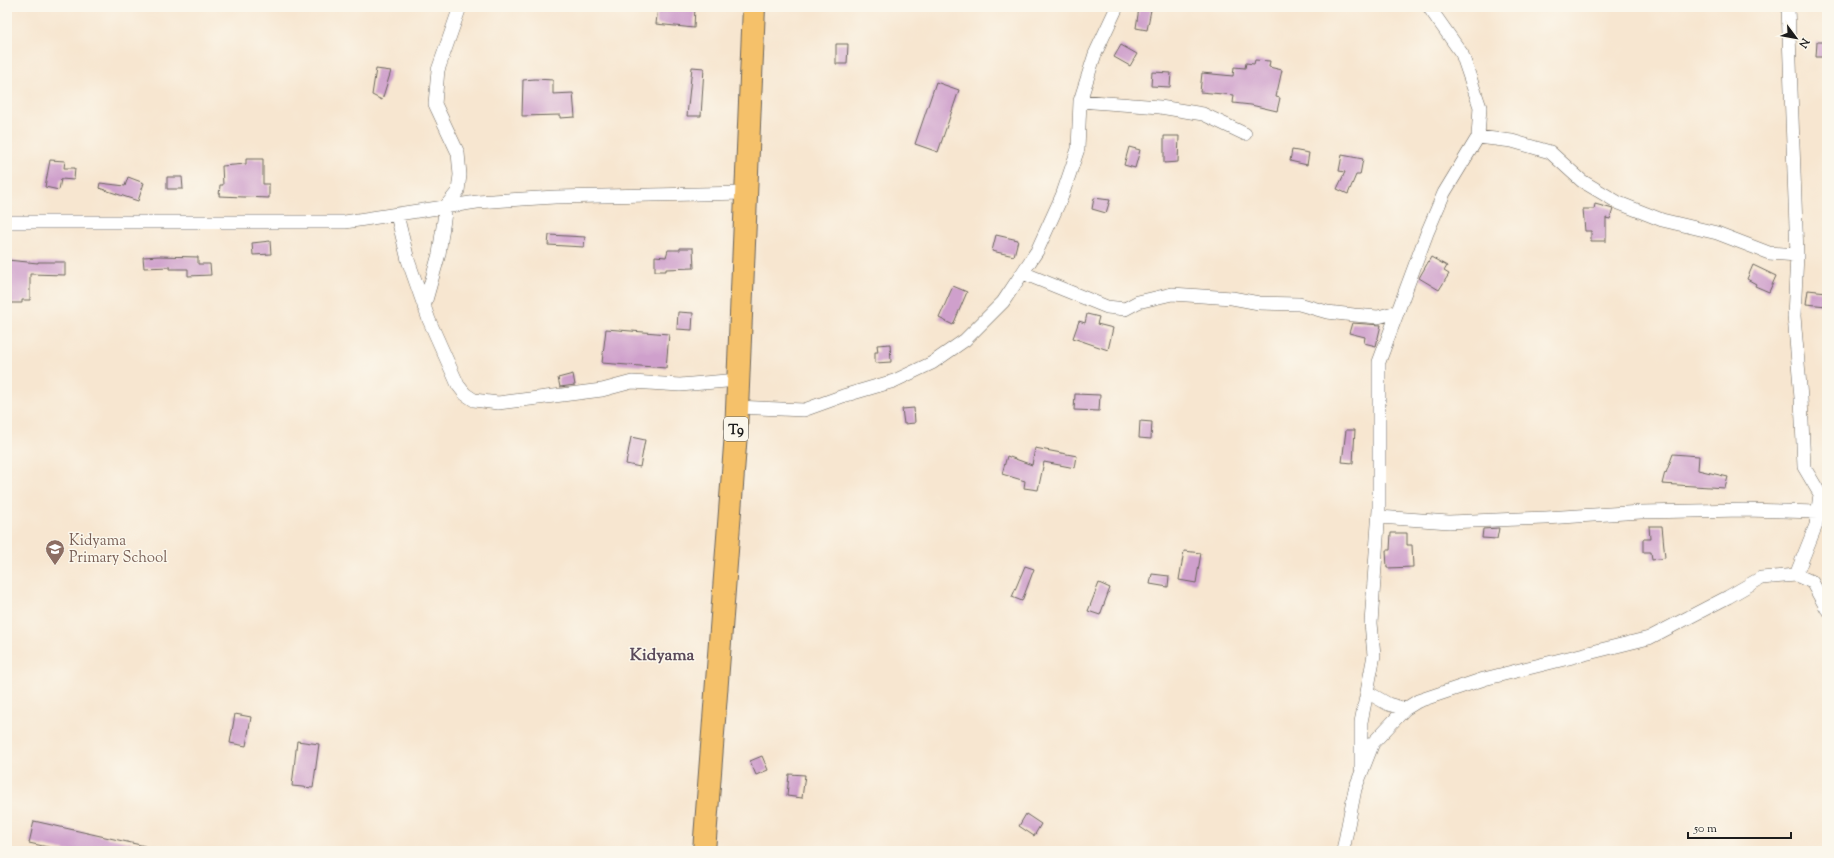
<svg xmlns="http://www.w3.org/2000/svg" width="1834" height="858" font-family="'Sorts Mill Goudy',serif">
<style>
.building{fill:#cfa0cc}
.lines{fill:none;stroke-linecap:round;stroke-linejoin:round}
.street-casing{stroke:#69635b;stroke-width:14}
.highway-casing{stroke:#69635b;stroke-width:24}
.street{stroke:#fff;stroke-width:13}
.highway{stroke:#f5c16b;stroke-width:22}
.labels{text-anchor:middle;stroke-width:3;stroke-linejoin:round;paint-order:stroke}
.shield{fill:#fbf7ec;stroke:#5f5e5a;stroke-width:1}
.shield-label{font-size:14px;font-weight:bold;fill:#1c1c1c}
.education-label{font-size:15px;fill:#785e54;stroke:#fbf7ec;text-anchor:start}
.quarter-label{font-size:17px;font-weight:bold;fill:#5b4a5a;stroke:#fbf7ec}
</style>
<rect width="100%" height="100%" fill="#fbf7ec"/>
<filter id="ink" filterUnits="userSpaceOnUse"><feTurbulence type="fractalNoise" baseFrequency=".025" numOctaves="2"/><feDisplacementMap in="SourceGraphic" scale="8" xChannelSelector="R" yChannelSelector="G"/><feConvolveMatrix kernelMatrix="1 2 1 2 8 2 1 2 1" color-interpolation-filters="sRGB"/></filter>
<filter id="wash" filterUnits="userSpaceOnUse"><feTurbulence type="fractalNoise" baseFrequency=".012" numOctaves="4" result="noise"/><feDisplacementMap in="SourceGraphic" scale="16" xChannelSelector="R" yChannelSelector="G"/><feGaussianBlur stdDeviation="0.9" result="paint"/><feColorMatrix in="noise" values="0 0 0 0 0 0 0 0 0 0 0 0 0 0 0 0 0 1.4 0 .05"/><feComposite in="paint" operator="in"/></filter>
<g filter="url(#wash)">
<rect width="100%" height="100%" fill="#f7e6d0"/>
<g id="blocks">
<path class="building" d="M658,7H695L694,28L656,24Z
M1139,8L1151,10L1147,30L1136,28Z
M1817,42H1827V57H1816Z
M836,44H848L847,64H836Z
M1121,45L1137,54L1130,66L1114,57Z
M1255,60L1270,61L1269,67L1282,70L1276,97L1280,98L1277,111L1251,105L1233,103L1234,95L1200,92L1202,73L1233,76L1234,67L1245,68L1246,63L1254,64Z
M692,67L704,68L701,116H687Z
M376,69L391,71L382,100L372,95Z
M1152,72L1171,73L1170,87L1151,86Z
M535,79L553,80V94L573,93L575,117L560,118V115L522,116L523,80Z
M936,82L959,90L938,152L915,144Z
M1164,136H1179L1178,162L1164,163Z
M1129,147L1140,150L1135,168L1124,165Z
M1292,150L1309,153L1307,165L1290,161Z
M1342,155L1363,159L1360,175H1356L1348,194L1337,189L1345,172L1339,171Z
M246,159H263V184H269V198L219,196L220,185H223L222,166L246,164Z
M50,160L65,161L64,168H75L74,180L61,179L59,190L45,187Z
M128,177L144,183L138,201L99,188L100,183L125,186Z
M167,177H182L183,189H167Z
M1094,198L1110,200L1106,213L1092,209Z
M1595,204L1613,209L1610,219L1606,218V241H1591V231H1585L1583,209H1594Z
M549,235L585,237L584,247L548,245Z
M996,235L1018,240L1014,256L992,251Z
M270,241L271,254L253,255L252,243Z
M680,248H693L694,268L666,269V271H655V256L666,257L668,250H680Z
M159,256L198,257V264H210L211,275L188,276V269H170V267L144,268L143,257Z
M1431,257L1447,266L1444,271L1449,274L1439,290L1419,278Z
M7,260L38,263V262H65V275L30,274V300H22V303H7Z
M1753,265L1776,276L1769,292L1755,286L1756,284L1747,279Z
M953,286L967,292L953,325L939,318Z
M1808,290L1827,292V306L1806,304Z
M678,312L693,313L692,330L677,329Z
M1087,314L1099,317L1097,324L1113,328L1108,350L1073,338L1079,321L1085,323Z
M1352,323L1381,325L1376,346L1364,343L1365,337L1349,333Z
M606,329L669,334L666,368L602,363Z
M890,344L891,362L875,363V352H878L877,345Z
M573,374L575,385L560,387L558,378Z
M1075,394L1100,395L1099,411L1074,410Z
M914,408L915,423L904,424L902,409Z
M1140,421L1152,422L1151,439L1139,438Z
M1346,430H1355L1353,463L1342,462Z
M631,437L645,440L640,467L626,464Z
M1035,448L1077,456L1075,468L1044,462L1038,490L1024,488L1025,481L1002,474L1007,456L1032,465Z
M1673,454L1699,456L1698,470L1728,477L1725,488L1662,484L1665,472L1666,473Z
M1649,526H1662L1665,558L1652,560L1651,552H1643V539H1650Z
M1499,528L1497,539L1482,538L1483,529Z
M1391,533H1407V545H1412L1413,567L1387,568L1386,550H1390Z
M1184,551L1201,553L1196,583L1179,580Z
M1025,566L1034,569L1022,601L1012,597Z
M1152,574L1169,576L1168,587L1150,584Z
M1099,583L1110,588L1100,615L1088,611Z
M235,714L251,717L246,746L230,743Z
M297,741L319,744L313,788L292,786Z
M762,756L768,770L756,775L750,761Z
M789,774L805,775L802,798L787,796Z
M1026,814L1041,824L1034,836L1019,826Z
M34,821L145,846V851H66L29,843Z"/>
</g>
</g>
<g filter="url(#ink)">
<use href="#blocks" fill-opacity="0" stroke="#69635b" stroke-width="1"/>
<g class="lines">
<g class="street-casing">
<path id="street" d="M1788,7L1797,255L1794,316L1801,398L1804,467L1820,494L1816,525L1796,575
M1080,101L1160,107L1203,114L1245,134
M1478,137L1512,141L1550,152L1582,181L1619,203L1662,220L1717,233L1769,253L1797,255
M397,215L408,260L429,320L458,385L465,394L474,400L498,403L602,390L632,382L680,385L738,380
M7,222H345L477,202L555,197L746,193
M1023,273L1107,307L1125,309L1138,302L1172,294L1232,298L1259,303L1299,304L1327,312L1354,315L1378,317L1397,312
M424,307L439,254L446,206L458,191L460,175L458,153L435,104L438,70L460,7
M737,407L804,410L843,396L894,381L932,363L965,340L1003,302L1037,251L1062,196L1078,149L1080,101L1095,54L1117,7
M1379,517L1449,522L1546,518L1641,512L1744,510L1818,512
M1405,709L1388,704L1367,692L1374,655L1371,623L1379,510V362L1427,233L1444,193L1478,137L1480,107L1462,54L1429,7
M1361,768V722L1367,692
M1343,851L1355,789L1373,743L1405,709L1418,701L1484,679L1649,638L1728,597L1761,578L1796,575L1812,582L1827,609"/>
</g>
<g class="highway-casing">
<path id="highway" d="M704,851L736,433L754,7"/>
</g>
<use href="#street" class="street"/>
<use href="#highway" class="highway"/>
</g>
</g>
<defs>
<g id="school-pin" transform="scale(1)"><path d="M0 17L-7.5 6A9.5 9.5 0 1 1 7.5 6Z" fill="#8d6e63" stroke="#fbf7ec"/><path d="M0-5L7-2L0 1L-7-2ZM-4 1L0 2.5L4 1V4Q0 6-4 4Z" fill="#fff"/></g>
</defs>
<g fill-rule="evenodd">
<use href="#school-pin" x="55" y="549"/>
</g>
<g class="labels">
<rect class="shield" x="724" y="417" width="24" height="24" rx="3"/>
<g class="shield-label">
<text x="736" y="434">T9</text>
</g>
<g class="education-label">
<text x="69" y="545">Kidyama<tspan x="69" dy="17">Primary School</tspan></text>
</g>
<g class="quarter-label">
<text x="662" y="660">Kidyama</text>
</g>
</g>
<rect width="1834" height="858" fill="none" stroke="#fbf7ec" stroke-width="24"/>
<g transform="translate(1796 38) rotate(122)" stroke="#fbf7ec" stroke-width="3" paint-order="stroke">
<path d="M0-3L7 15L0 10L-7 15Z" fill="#1c1c1c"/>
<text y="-6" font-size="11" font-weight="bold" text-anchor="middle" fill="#1c1c1c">N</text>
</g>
<path d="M1688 832v6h103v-6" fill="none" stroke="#1c1c1c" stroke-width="2"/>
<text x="1694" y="832" font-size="12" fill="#1c1c1c" stroke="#fbf7ec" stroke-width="3" paint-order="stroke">50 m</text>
</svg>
